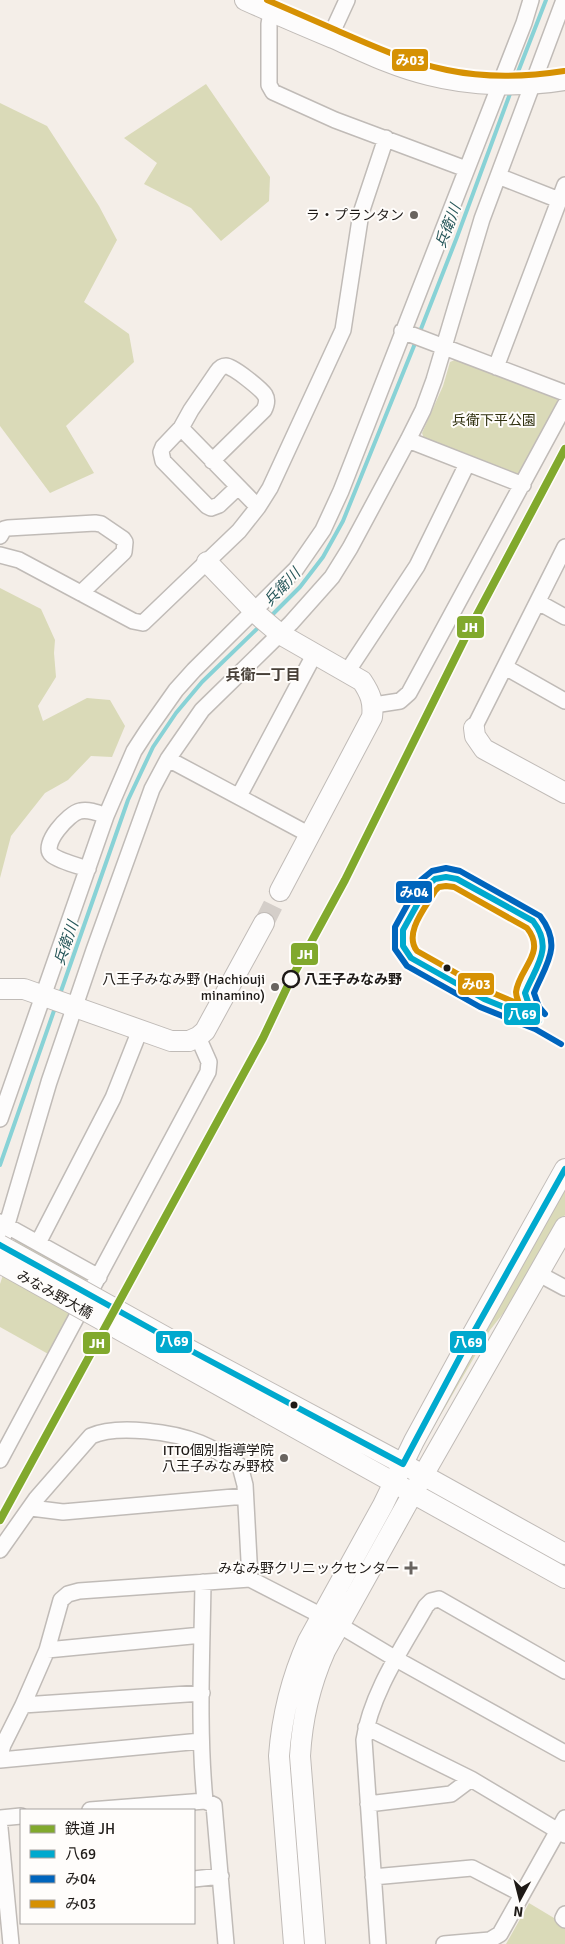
<svg xmlns="http://www.w3.org/2000/svg" width="565" height="1944" font-family="Signika,'Noto Sans JP',sans-serif">
<style>
.green{fill:#dadab8}
.lines{fill:none;stroke-linecap:round;stroke-linejoin:round}
.stream{stroke:#88d2d6;stroke-width:4}
.secondary-tunnel{stroke:#d4cec9;stroke-width:20;stroke-dasharray:20 10;stroke-linecap:butt}
.street-casing{stroke:#c0bbb7;stroke-width:18}
.secondary-casing{stroke:#c0bbb7;stroke-width:22}
.street{stroke:#fdfcfc;stroke-width:15}
.secondary{stroke:#fdfcfc;stroke-width:20}
.secondary-bridge-casing{stroke:#c0bbb7;stroke-width:22;stroke-linecap:butt}
.secondary-bridge{stroke:#fdfcfc;stroke-width:20}
.bus-1-casing{stroke:#fffdfb;stroke-width:10}
.bus-2-casing{stroke:#fffdfb;stroke-width:10}
.bus-3-casing{stroke:#fffdfb;stroke-width:10}
.bus-1{stroke:#00a9ce;stroke-width:6}
.bus-2{stroke:#0065bd;stroke-width:6}
.bus-3{stroke:#d69103;stroke-width:6}
.rail-1-casing{stroke:#fffdfb;stroke-width:11}
.rail-1{stroke:#81a92d;stroke-width:8}
.poi-dot{fill:#696460;stroke:#fffdfb;stroke-width:2}
.bus-dot{fill:#1e1a17;stroke:#fffdfb;stroke-width:2}
.stop-dot{fill:#fffdfb;stroke:#1e1a17;stroke-width:2.5}
.labels{text-anchor:middle;stroke-width:4;stroke-linejoin:round;paint-order:stroke}
.poi-label{font-size:14px;fill:#1e1a17;stroke:#fffdfb;text-anchor:end}
.park-label{font-size:14px;fill:#303110;stroke:#fffdfb}
.stop-label{font-size:14px;font-weight:bold;fill:#1e1a17;stroke:#fffdfb;text-anchor:start}
.street-label{font-size:14px;fill:#1e1a17;stroke:#fffdfb}
.water-label{font-size:15px;font-style:italic;fill:#27575a;stroke:#fffdfb}
.neighbourhood-label{font-size:15px;font-weight:bold;fill:#473f37;stroke:#fffdfb}
.line-badge{stroke:#fffdfb;stroke-width:2}
.badge-label{font-size:14px;text-anchor:middle;font-weight:bold;fill:#fff}
</style>
<rect width="100%" height="100%" fill="#f4eee8"/>
<path class="green" d="M206,84L270,177L269,201L221,241L191,208L144,184L157,163L124,138Z
M0,103L47,126L99,206L117,240L84,302L129,334L134,362L66,426L94,473L50,493L0,426Z
M457,359L556,397L559,404L523,473L513,476L425,441L422,433L443,386L450,362Z
M0,588L41,609L55,640L54,653L56,677L38,706L43,721L87,698L110,700L125,726L112,757L91,756L68,780L45,793L11,836L0,878Z
M565,1186V1215L524,1287L490,1330L425,1442L423,1441Z
M15,1239L86,1279L87,1284L50,1355L0,1327V1284Z
M529,1903L554,1918L565,1920V1944H506Z"/>
<g class="lines">
<path class="stream" d="M516,77L546,0
M419,334L457,237L511,91
M270,617L300,587L323,557L343,521L416,341
M60,994L128,800L153,747L176,713L202,682L261,625
M0,1165L56,1005"/>
<path class="secondary-tunnel" d="M264,923L280,891"/>
<g class="street-casing">
<path id="street" d="M271,12L269,24V85L273,92L335,120L466,169
M330,37L347,0
M498,176L559,200
M402,331L565,393
M496,367L565,185
M181,428L258,507
M408,440L523,485
M212,461L264,410C266,406 268,400 265,395C261,389 233,366 226,366C222,366 219,369 217,372L191,410L181,428L163,447L161,452L163,461L207,506L211,508L219,505L238,487
M0,536L4,529L8,528L95,523L101,524L123,539L125,542L124,552L81,593
M0,555L19,560L133,621L143,623L239,531L258,507L270,488L343,330L361,213L386,138
M538,602L565,617
M505,667L565,701
M347,672L417,566L467,464
M374,705L400,701L409,693L565,405
M474,728L565,547
M168,759L310,835
M239,796L314,655
M88,869C79,866 59,861 52,855C40,845 69,813 80,811C89,809 98,813 106,816
M0,1119L106,816L134,751L147,731L176,690L194,670L296,569L323,530L341,491L524,23L531,0
M0,1222L99,1277
M38,1243L113,1098L140,1030
M0,1248L49,1082L94,950L152,789L168,759L202,710L291,623L332,577L350,548L408,440L423,410L434,380L482,219L564,0
M539,1274L565,1288
M0,1460L208,1072L209,1062L198,1037
M31,1508L63,1512L245,1496
M0,1550L36,1499L91,1436C117,1424 174,1432 200,1443C215,1449 227,1457 240,1466L245,1485L250,1579
M203,1582C202,1655 198,1728 205,1801L214,1805L226,1944
M339,1625L396,1659L565,1753
M47,1650L202,1635
M23,1705L202,1693
M366,1727L471,1779L565,1835
M0,1755L3,1745L23,1705L47,1650L61,1600L68,1594L79,1591L250,1579L322,1616
M0,1760L201,1741
M368,1804L451,1794L471,1779
M90,1810L205,1801
M0,1818L21,1816
M0,1828L11,1944
M373,1877L472,1868L522,1894
M194,1879L221,1876
M565,1914L563,1918L565,1920
M378,1944L364,1740C371,1693 403,1647 426,1606L431,1601L439,1599L565,1671
M444,1944L490,1940L500,1934L565,1818"/>
</g>
<g class="secondary-casing">
<path id="secondary" d="M245,0C274,13 304,26 333,38C364,52 395,67 429,75C472,86 521,87 565,80
M207,562L259,616L280,634L362,681C370,693 374,702 372,717L280,891
M474,728L475,736L484,749L565,793
M0,989H24L171,1041H189L198,1037L205,1031L264,923
M171,1340L403,1464L565,1554
M163,1354L565,1578
M294,1944L279,1756C282,1715 291,1679 308,1641L383,1505L414,1441L462,1353L565,1169
M315,1944L300,1756C302,1718 310,1685 325,1651L413,1493L565,1227"/>
</g>
<use href="#street" class="street"/>
<use href="#secondary" class="secondary"/>
<g class="secondary-bridge-casing">
<path id="secondary-bridge" d="M0,1245L171,1340
M0,1263L163,1354"/>
</g>
<use href="#secondary-bridge" class="secondary-bridge"/>
<g class="bus-1-casing">
<path id="bus-1" d="M446,877L457,879L533,921C554,948 536,966 525,993L531,1011L539,1021L484,999L411,958L403,946V930L428,885L435,879Z
M0,1245L171,1340L403,1464L462,1353L565,1169"/>
</g>
<g class="bus-2-casing">
<path id="bus-2" d="M545,1014L539,1007L534,993C546,964 563,946 540,916L460,871L446,868L432,871L421,880L395,927V949L407,966L480,1007L535,1029L561,1044"/>
</g>
<g class="bus-3-casing">
<path id="bus-3" d="M267,0C290,10 313,20 336,30C373,46 408,62 447,70C485,78 525,77 564,71
M446,886L454,887L527,928C547,953 519,968 516,992C516,996 518,1000 519,1004L488,991L417,951C403,933 426,907 435,891L439,887Z"/>
</g>
<use href="#bus-1" class="bus-1"/>
<use href="#bus-2" class="bus-2"/>
<use href="#bus-3" class="bus-3"/>
<g class="rail-1-casing">
<path id="rail-1" d="M0,1520L263,1038L290,981L345,880L470,628L565,449"/>
</g>
<use href="#rail-1" class="rail-1"/>
</g>
<g class="poi-dot">
<circle cx="414" cy="215" r="5"/>
<circle cx="275" cy="987" r="5"/>
<circle cx="284" cy="1458" r="5"/>
<path d="M408.5 1560.5h5v5h5v5h-5v5h-5v-5h-5v-5h5z"/>
</g>
<g class="bus-dot">
<circle cx="447" cy="968" r="4.5"/>
<circle cx="294" cy="1405" r="4.5"/>
</g>
<circle class="stop-dot" cx="291" cy="979" r="8"/>
<g class="labels">
<g class="poi-label">
<text x="404" y="220">ラ・プランタン</text>
<text x="265" y="984">八王子みなみ野 (Hachiouji<tspan x="265" dy="16">minamino)</tspan></text>
<text x="274" y="1455">ITTO個別指導学院<tspan x="274" dy="16">八王子みなみ野校</tspan></text>
<text x="400" y="1573">みなみ野クリニックセンター</text>
</g>
<g class="park-label">
<text x="494" y="425">兵衛下平公園</text>
</g>
<g class="stop-label">
<text x="304" y="984">八王子みなみ野</text>
</g>
<g class="street-label">
<text transform="translate(55 1294) rotate(29)" y="5">みなみ野大橋</text>
</g>
<g class="water-label">
<text transform="translate(448 226) rotate(-69)" y="5">兵衛川</text>
<text transform="translate(282 587) rotate(-47)" y="5">兵衛川</text>
<text transform="translate(66 943) rotate(-71)" y="5">兵衛川</text>
</g>
<g class="neighbourhood-label">
<text x="263" y="680">兵衛一丁目</text>
</g>
</g>
<g class="line-badge">
<rect x="391" y="48" width="38" height="24" rx="5" fill="#d69103"/>
<rect x="456" y="615" width="29" height="24" rx="5" fill="#81a92d"/>
<rect x="395" y="880" width="38" height="24" rx="5" fill="#0065bd"/>
<rect x="290" y="942" width="29" height="24" rx="5" fill="#81a92d"/>
<rect x="457" y="972" width="38" height="24" rx="5" fill="#d69103"/>
<rect x="503" y="1002" width="38" height="24" rx="5" fill="#00a9ce"/>
<rect x="155" y="1330" width="38" height="24" rx="5" fill="#00a9ce"/>
<rect x="449" y="1330" width="38" height="24" rx="5" fill="#00a9ce"/>
<rect x="82" y="1331" width="29" height="24" rx="5" fill="#81a92d"/>
</g>
<g class="badge-label">
<text x="410" y="65">み03</text>
<text x="470" y="632">JH</text>
<text x="414" y="897">み04</text>
<text x="305" y="959">JH</text>
<text x="476" y="989">み03</text>
<text x="522" y="1019">八69</text>
<text x="174" y="1346">八69</text>
<text x="468" y="1347">八69</text>
<text x="97" y="1348">JH</text>
</g>
<rect x="20" y="1809" width="175" height="115" fill="#fffdfb" stroke="#a5a2a0"/>
<rect x="30" y="1825" width="25" height="8" fill="#81a92d" stroke="#a5a2a0"/>
<text x="65" y="1834" font-size="15" fill="#1e1a17">鉄道 JH</text>
<rect x="30" y="1850" width="25" height="8" fill="#00a9ce" stroke="#a5a2a0"/>
<text x="65" y="1859" font-size="15" fill="#1e1a17">八69</text>
<rect x="30" y="1875" width="25" height="8" fill="#0065bd" stroke="#a5a2a0"/>
<text x="65" y="1884" font-size="15" fill="#1e1a17">み04</text>
<rect x="30" y="1900" width="25" height="8" fill="#d69103" stroke="#a5a2a0"/>
<text x="65" y="1909" font-size="15" fill="#1e1a17">み03</text>
<g transform="translate(520 1899) rotate(187)" stroke="#fffdfb" stroke-width="4" paint-order="stroke">
<path d="M0-4L9 19L0 12L-9 19Z" fill="#1e1a17"/>
<text y="-8" font-size="14" font-weight="bold" text-anchor="middle" fill="#1e1a17">N</text>
</g>
</svg>
